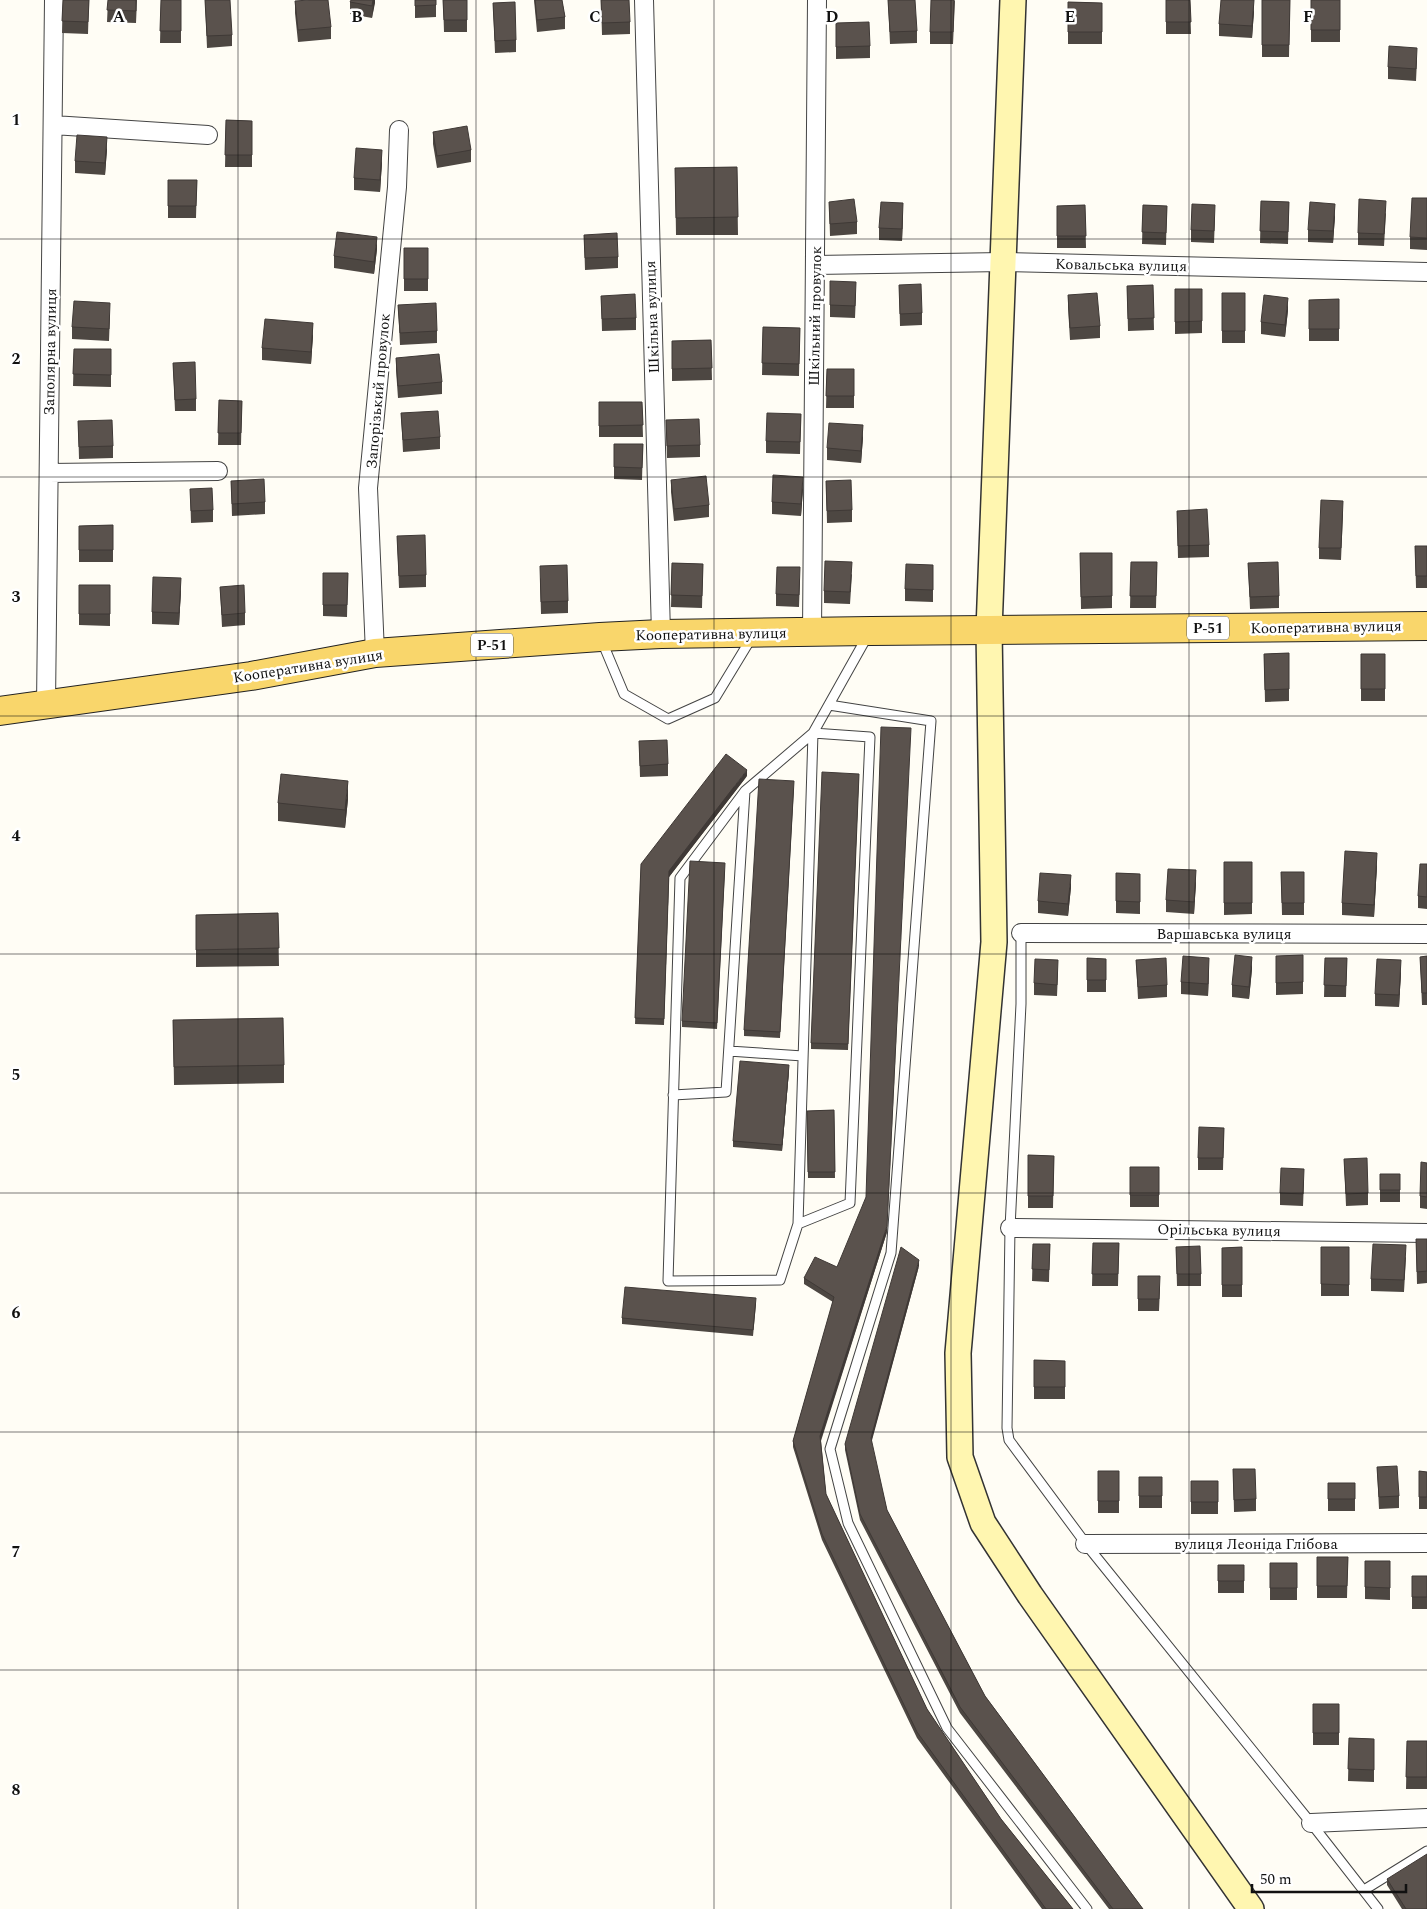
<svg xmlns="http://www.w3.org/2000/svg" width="1427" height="1909" font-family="Spectral,serif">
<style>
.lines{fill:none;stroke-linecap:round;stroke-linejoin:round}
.lane-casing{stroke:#444;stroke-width:11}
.street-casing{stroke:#444;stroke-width:20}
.secondary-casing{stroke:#333;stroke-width:28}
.primary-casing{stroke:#222;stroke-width:30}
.lane{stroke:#fff;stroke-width:9}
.street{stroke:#fff;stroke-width:18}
.secondary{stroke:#fff6b0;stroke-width:25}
.primary{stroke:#f9d66b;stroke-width:28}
.wall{fill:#4d4742}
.shaded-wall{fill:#3f3936}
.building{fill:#5a524d;stroke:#3f3936}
.grid{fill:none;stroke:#111;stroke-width:1;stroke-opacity:0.55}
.labels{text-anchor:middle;stroke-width:5;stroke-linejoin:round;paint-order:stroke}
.shield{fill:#fff;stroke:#585858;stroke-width:1}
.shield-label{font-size:14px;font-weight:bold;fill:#111}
.street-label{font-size:15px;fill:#111;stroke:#fff}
.grid-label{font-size:16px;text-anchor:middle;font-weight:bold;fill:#111;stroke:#fff;stroke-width:5;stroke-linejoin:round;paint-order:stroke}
</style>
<rect width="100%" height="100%" fill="#fffdf5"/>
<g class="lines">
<g class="lane-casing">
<path id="lane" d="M601,639L624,694L668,719L715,698L752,637
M829,705L931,721L891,1253L830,1449L848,1523L947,1728L1087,1909
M1021,933V1004L1010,1228L1007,1428L1009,1440L1089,1548L1311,1823L1378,1909
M729,1051L803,1056
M673,1095L726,1092L745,791
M798,1224L850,1203L870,737L813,733L798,1224L780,1280L668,1281L680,878L745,791L813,733L868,635
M1364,1890L1427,1851"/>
</g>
<g class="street-casing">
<path id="street" d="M644,0L661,634
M53,125L208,135
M815,265L1003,262L1427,272
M49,473L218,471
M812,632L817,0
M375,653L368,488L397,187L399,130
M46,705L54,0
M1021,933L1427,934
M1010,1228L1427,1233
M1085,1544L1427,1543
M1311,1823L1427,1818"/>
</g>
<g class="secondary-casing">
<path id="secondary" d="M1013,0L989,630L994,942L958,1353L960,1457L983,1523L1030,1595L1251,1909"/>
</g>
<g class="primary-casing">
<path id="primary" d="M0,711L251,676L375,653L600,637L661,634L871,631L1427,626"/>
</g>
<use href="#lane" class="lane"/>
<use href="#street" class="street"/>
<use href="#secondary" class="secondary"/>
<use href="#primary" class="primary"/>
</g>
<path class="wall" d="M63,0H89L88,34L62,33Z
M108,0H137L136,23L107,22Z
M161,0H181V43H160Z
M205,0L232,35V46L207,48Z
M375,0L372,18L350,14V2Z
M415,0H436V17L415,18Z
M443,0H467V32H444Z
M534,0H562L565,17V29L537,32Z
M601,0L630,22V34L602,35Z
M888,0L917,31V43L890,44Z
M955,0L953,44H930V32Z
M1166,0H1190L1191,34H1166Z
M1262,0H1290L1289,57H1262Z
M1311,0H1340V42H1311Z
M295,1L331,27V39L298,42L295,13Z
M1068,2L1102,3V44H1068Z
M493,3L516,40V52L495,53Z
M1254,11L1252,38L1219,36V24Z
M836,23L870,46V58L836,59Z
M1417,60L1416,81L1388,79V67Z
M226,120L252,121V167H225Z
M433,132L471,150V162L437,168L433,144Z
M107,149L105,175L75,173V161Z
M382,162L380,192L354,190V178Z
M737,167L738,235H676L675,168Z
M168,180H197L196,218H168Z
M1427,198V250L1410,249V237Z
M1261,201L1289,202L1288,244L1260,243Z
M829,202L857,222V234L830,236Z
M1085,205L1086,248H1057V206Z
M1143,205L1167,206L1166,245L1142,244Z
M1386,213L1384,246L1358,245V233Z
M903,215L902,241L879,240V228Z
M1335,216L1333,243L1308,242V230Z
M1215,217L1214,243L1191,242V230Z
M584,235L618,257V268L585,270Z
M404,248H428V291H404Z
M377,249L374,274L334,268V256Z
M899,285L922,313V325L900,326Z
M1153,285L1154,330L1128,331L1127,286Z
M1175,289H1202V333L1175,334Z
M1222,293H1245V343H1222Z
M856,294L855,318L830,317V305Z
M1068,295L1100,326V338L1070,340L1068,307Z
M601,296L636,318V330L602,331Z
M1339,299V341H1309V300Z
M398,305L437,331V343L400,345Z
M1288,310L1285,337L1261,334V322Z
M110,315L109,341L72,339V327Z
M763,327L800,328L799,376L762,375Z
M313,335L311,364L262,360V348Z
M711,340L712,380L672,381V341Z
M74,349H111V387L73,386Z
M396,358L442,382V394L398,398L396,370Z
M173,363L196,399V411H175Z
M827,369H854V408H826Z
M219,400L242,401L241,445H218Z
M599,402H642L643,437H599Z
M401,413L440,437V449L403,452Z
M801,414L800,454L766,453V441Z
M666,420L700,445V457L667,458Z
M78,421L113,446V458L79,459Z
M863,437L861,463L827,460V448Z
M614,444H643L642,480L614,479Z
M671,480L709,505V517L674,521L671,492Z
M231,481L265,502V514L232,516Z
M826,481L852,510V522L827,523Z
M190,489L213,510V522L191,523Z
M803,489L801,516L772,514V502Z
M1177,511L1209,545V557L1178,558Z
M1343,513L1341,560L1319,559V548Z
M113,525V562H79V526Z
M397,536L426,575V587L399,588Z
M1415,546H1427V588H1416Z
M1080,553H1112V608L1081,609Z
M1131,562H1157L1156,608H1130Z
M672,563L703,564L702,608L671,607Z
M1248,563L1279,596V608L1250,609Z
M933,565V602L905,601V589Z
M323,573H348L347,617L323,616Z
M852,574L850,604L824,603V591Z
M540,578L568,601V613L541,614Z
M800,579L799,607L776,606V594Z
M79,585H110V626L79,625Z
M220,587L245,613V625L222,627Z
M181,590L179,625L152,624V612Z
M1289,653V701L1265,702L1264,654Z
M1361,654H1385V701H1361Z
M639,741L668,764V776L640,777Z
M859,774L848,1050L811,1049V1043Z
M747,776L669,877L664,1025L635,1024L641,864Z
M794,787L780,1038L744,1036V1030Z
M348,799L345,828L278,821V803Z
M1224,862H1252V914L1224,915Z
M1427,864V909L1418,908V896Z
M1377,865L1374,917L1342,915V903Z
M725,869L717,1029L682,1027V1021Z
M1281,872H1304V915H1282Z
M1116,873L1140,874V914L1116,913Z
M1196,882L1194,914L1166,912V900Z
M1071,887L1068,916L1038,913V901Z
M278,913L279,966L196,967V915Z
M1303,955V994L1276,995V956Z
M1427,956V1005H1422L1420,957Z
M1087,958L1106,959V992H1087Z
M1325,958H1347L1346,997H1324Z
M1136,960L1167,985V997L1138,999Z
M1252,969L1249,999L1232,997V985Z
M1209,970L1208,996L1181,994V982Z
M1058,972L1057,996L1034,995V983Z
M1401,972L1399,1007L1375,1006V994Z
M173,1020L284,1065V1083L174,1085Z
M789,1071L782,1151L733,1147V1141Z
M834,1110L835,1178H808L807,1111Z
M1224,1128L1223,1170H1198V1158Z
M1028,1155L1054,1156L1053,1208H1028Z
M1344,1159L1368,1193V1205L1346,1206Z
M1427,1163V1209L1420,1208V1196Z
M1130,1167H1159V1207H1130Z
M1380,1174H1400V1202H1380Z
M1304,1181L1303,1206L1280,1205V1193Z
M887,1232L821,1441L826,1494L927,1709L1001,1819L1073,1909H1042L917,1738L822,1540L793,1447V1441L833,1302L804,1284V1278L837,1267Z
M1416,1239H1427V1283L1417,1284Z
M1093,1243H1119L1118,1286H1092Z
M1033,1244H1050L1049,1282L1032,1281Z
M1176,1247L1201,1274V1286H1177Z
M1242,1247V1297H1222V1248Z
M1321,1247H1349V1296H1321Z
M1406,1257L1404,1292L1371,1291V1279Z
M919,1266L871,1442L887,1510L985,1696L1143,1909H1109L960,1713L860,1520L845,1450V1444Z
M1160,1288L1159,1311H1138V1299Z
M756,1304L753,1336L622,1324V1318Z
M1034,1360L1065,1361V1399H1034Z
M1377,1467L1399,1496V1508L1379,1509Z
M1233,1469L1256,1499V1511L1234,1512Z
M1098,1471H1119V1513H1098Z
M1419,1471L1427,1472V1509H1419Z
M1139,1477H1162V1508H1139Z
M1191,1481H1218V1514H1191Z
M1328,1483H1355V1511H1328Z
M1317,1557H1348L1347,1598H1317Z
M1365,1561H1390V1600L1365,1599Z
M1270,1563H1297V1600H1270Z
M1218,1565H1244V1593H1218Z
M1412,1576H1427V1609H1412Z
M1313,1704H1339V1745H1313Z
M1349,1738L1374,1739V1782L1348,1781Z
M1407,1741H1427V1789H1406Z
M1387,1879L1427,1909H1402L1387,1885Z"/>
<path class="shaded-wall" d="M373,0H375V3L372,18Z
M1254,0V11L1252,38V26Z
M107,137V149L105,175V163Z
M382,150V162L380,192V180Z
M903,203V215L902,241V229Z
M1335,204V216L1333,243V231Z
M377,237V249L374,274V262Z
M1288,298V310L1285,337V325Z
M313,323V335L311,364V352Z
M863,425V437L861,463V451Z
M803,477V489L801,516V504Z
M181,578V590L179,625V613Z
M911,734L887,1232L820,1442V1436L887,1226Z
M747,770V776L669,877L664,1025L669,871Z
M348,781V799L345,828V810Z
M1377,853V865L1374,917V905Z
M1196,870V882L1194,914V902Z
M1071,875V887L1068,916V904Z
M1252,957V969L1249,999V987Z
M1209,958V970L1208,996V984Z
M1401,960V972L1399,1007V995Z
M789,1065V1071L782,1151V1145Z
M919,1260V1266L871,1444V1438Z"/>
<path class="building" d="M63,0H89L88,22L62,21Z
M108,0H136V11L107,10Z
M161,0H181V31H160Z
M205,0H230L232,35L207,36Z
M309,0H328L331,27L298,30L295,1Z
M351,0H373L372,6L350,2Z
M415,0H436V5L415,6Z
M443,0H467V20H444Z
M535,0H562L565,17L537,20Z
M601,0H629L630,22L602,23Z
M888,0H915L917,31L890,32Z
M931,0H954L953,32H930Z
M1166,0H1190L1191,22H1166Z
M1221,0H1254L1252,26L1219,24Z
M1262,0H1290L1289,45H1262Z
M1311,0H1340V30H1311Z
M515,2L516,40L495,41L493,3Z
M1068,2L1102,3V32H1068Z
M869,22L870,46L836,47V23Z
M1389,46L1417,48L1416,69L1388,67Z
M226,120L252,121V155H225Z
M467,126L471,150L437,156L433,132Z
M77,135L107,137L105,163L75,161Z
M356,148L382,150L380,180L354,178Z
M737,167L738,217L676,218L675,168Z
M168,180H197L196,206H168Z
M1412,198H1427V238L1410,237Z
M854,199L857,222L830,224L829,202Z
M1359,199L1386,201L1384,234L1358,233Z
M1261,201L1289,202L1288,232L1260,231Z
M881,202L903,203L902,229L879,228Z
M1310,202L1335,204L1333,231L1308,230Z
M1192,204L1215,205L1214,231L1191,230Z
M1085,205L1086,236H1057V206Z
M1143,205L1167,206L1166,233L1142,232Z
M337,232L377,237L374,262L334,256Z
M617,233L618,257L585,258L584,235Z
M404,248H428V279H404Z
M830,281L856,282L855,306L830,305Z
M921,284L922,313L900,314L899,285Z
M1153,285L1154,318L1128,319L1127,286Z
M1175,289H1202V321L1175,322Z
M1097,293L1100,326L1070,328L1068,295Z
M1222,293H1245V331H1222Z
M635,294L636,318L602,319L601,296Z
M1264,295L1288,298L1285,325L1261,322Z
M1339,299V329H1309V300Z
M74,301L110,303L109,329L72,327Z
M436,303L437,331L400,333L398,305Z
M265,319L313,323L311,352L262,348Z
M763,327L800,328L799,364L762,363Z
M711,340L712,368L672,369V341Z
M74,349H111V375L73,374Z
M439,354L442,382L398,386L396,358Z
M195,362L196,399L175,400L173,363Z
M827,369H854V396H826Z
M219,400L242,401L241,433H218Z
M599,402H642L643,425L599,426Z
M438,411L440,437L403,440L401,413Z
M767,413L801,414L800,442L766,441Z
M699,419L700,445L667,446L666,420Z
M112,420L113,446L79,447L78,421Z
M829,423L863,425L861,451L827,448Z
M614,444H643L642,468L614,467Z
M773,475L803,477L801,504L772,502Z
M706,476L709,505L674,509L671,480Z
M264,479L265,502L232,504L231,481Z
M851,480L852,510L827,511L826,481Z
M212,488L213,510L191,511L190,489Z
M1321,500L1343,501L1341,548H1319Z
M1207,509L1209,545L1178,546L1177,511Z
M113,525V550H79V526Z
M425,535L426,575L399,576L397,536Z
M1415,546H1427V576H1416Z
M1080,553H1112V596L1081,597Z
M825,561L852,562L850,592L824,591Z
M1131,562H1157L1156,596H1130Z
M1278,562L1279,596L1250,597L1248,563Z
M672,563L703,564L702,596L671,595Z
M906,564L933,565V590L905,589Z
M567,565L568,601L541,602L540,566Z
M777,567H800L799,595L776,594Z
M323,573H348L347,605H323Z
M153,577L181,578L179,613L152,612Z
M79,585H110V614H79Z
M244,585L245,613L222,615L220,587Z
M1289,653V689L1265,690L1264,654Z
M1361,654H1385V689H1361Z
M881,727L911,728L887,1226L820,1436L826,1494L927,1709L1001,1819L1073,1909H1046L917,1732L822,1534L793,1441L834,1297L804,1278L815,1257L837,1267L866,1197Z
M667,740L668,764L640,766L639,741Z
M726,754L747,770L669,871L664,1019L635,1018L641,864Z
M822,772L859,774L848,1044L811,1043Z
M281,774L348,781L345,810L278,803Z
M759,779L794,781L780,1032L744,1030Z
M1345,851L1377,853L1374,905L1342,903Z
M690,861L725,863L717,1023L682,1021Z
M1224,862H1252V903H1224Z
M1420,864H1427V897L1418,896Z
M1168,869L1196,870L1194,902L1166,900Z
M1281,872H1304V903H1282Z
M1040,873L1071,875L1068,904L1038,901Z
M1116,873L1140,874V902L1116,901Z
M278,913L279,948L196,950V915Z
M1235,955L1252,957L1249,987L1232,985Z
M1303,955V982L1276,983V956Z
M1183,956L1209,958L1208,984L1181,982Z
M1427,956V993H1422L1420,957Z
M1087,958L1106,959V980H1087Z
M1166,958L1167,985L1138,987L1136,960Z
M1325,958H1347L1346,986L1324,985Z
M1035,959L1058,960L1057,985L1034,983Z
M1377,959L1401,960L1399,995L1375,994Z
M283,1018L284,1065L174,1067L173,1020Z
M740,1061L789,1065L782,1145L733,1141Z
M834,1110L835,1172H808L807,1111Z
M1199,1127L1224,1128L1223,1158H1198Z
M1028,1155L1054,1156L1053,1196H1028Z
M1367,1158L1368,1193L1346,1194L1344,1159Z
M1421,1162L1427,1163V1197L1420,1196Z
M1130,1167H1159V1195H1130Z
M1281,1168L1304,1169L1303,1194L1280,1193Z
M1380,1174H1400V1190H1380Z
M1416,1239H1427V1271L1417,1272Z
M1093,1243H1119L1118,1274H1092Z
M1033,1244H1050L1049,1270L1032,1269Z
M1373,1244L1406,1245L1404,1280L1371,1279Z
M1200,1246L1201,1274H1177L1176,1247Z
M901,1247L919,1260L871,1438L887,1510L985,1696L1143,1909H1113L960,1707L860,1514L845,1444Z
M1242,1247V1285H1222V1248Z
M1321,1247H1349V1285L1321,1284Z
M1138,1276H1160L1159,1299H1138Z
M625,1287L756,1298L753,1330L622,1318Z
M1034,1360L1065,1361V1387H1034Z
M1397,1466L1399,1496L1379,1497L1377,1467Z
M1233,1469H1255L1256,1499L1234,1500Z
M1098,1471H1119V1501H1098Z
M1419,1471L1427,1472V1497H1419Z
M1139,1477H1162V1496H1139Z
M1191,1481H1218V1502H1191Z
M1328,1483H1355V1499H1328Z
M1317,1557H1348L1347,1586H1317Z
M1365,1561H1390V1588L1365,1587Z
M1270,1563H1297V1588H1270Z
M1218,1565H1244V1581H1218Z
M1412,1576H1427V1597H1412Z
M1313,1704H1339V1733H1313Z
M1349,1738L1374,1739V1770L1348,1769Z
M1407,1741H1427V1777H1406Z
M1427,1854V1909H1406L1387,1879Z"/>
<path class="grid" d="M238,0V1909M476,0V1909M714,0V1909M951,0V1909M1189,0V1909M0,239H1427M0,477H1427M0,716H1427M0,954H1427M0,1193H1427M0,1432H1427M0,1670H1427"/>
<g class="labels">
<g class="shield">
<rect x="1187" y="616.5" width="42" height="23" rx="4"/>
<rect x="471" y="633.5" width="42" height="23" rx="4"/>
</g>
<g class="shield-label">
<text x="1208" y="633">Р-51</text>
<text x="492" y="650">Р-51</text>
</g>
<g class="street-label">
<text transform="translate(1121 265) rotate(1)" y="5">Ковальська вулиця</text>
<text transform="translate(815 316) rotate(-89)" y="5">Шкільний провулок</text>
<text transform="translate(652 317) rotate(-92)" y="5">Шкільна вулиця</text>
<text transform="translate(50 352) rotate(-89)" y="5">Заполярна вулиця</text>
<text transform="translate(378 391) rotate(-85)" y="5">Запорізький провулок</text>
<text transform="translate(1326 627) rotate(-1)" y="5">Кооперативна вулиця</text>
<text transform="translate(711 634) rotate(-1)" y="5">Кооперативна вулиця</text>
<text transform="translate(308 666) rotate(-9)" y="5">Кооперативна вулиця</text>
<text x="1224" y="939">Варшавська вулиця</text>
<text transform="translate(1219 1230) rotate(1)" y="5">Орільська вулиця</text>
<text x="1256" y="1549">вулиця Леоніда Глібова</text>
</g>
</g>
<g class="grid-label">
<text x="119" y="22">A</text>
<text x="357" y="22">B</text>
<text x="595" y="22">C</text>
<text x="832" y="22">D</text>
<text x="1070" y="22">E</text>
<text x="1308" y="22">F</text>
<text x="16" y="125">1</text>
<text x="16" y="364">2</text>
<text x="16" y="602">3</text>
<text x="16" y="841">4</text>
<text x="16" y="1080">5</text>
<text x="16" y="1318">6</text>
<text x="16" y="1557">7</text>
<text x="16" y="1795">8</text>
</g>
<path d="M1252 1884v8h154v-8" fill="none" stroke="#111111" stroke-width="2.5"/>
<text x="1260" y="1884" font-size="15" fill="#111111" stroke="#ffffff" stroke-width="4" paint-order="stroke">50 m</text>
</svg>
